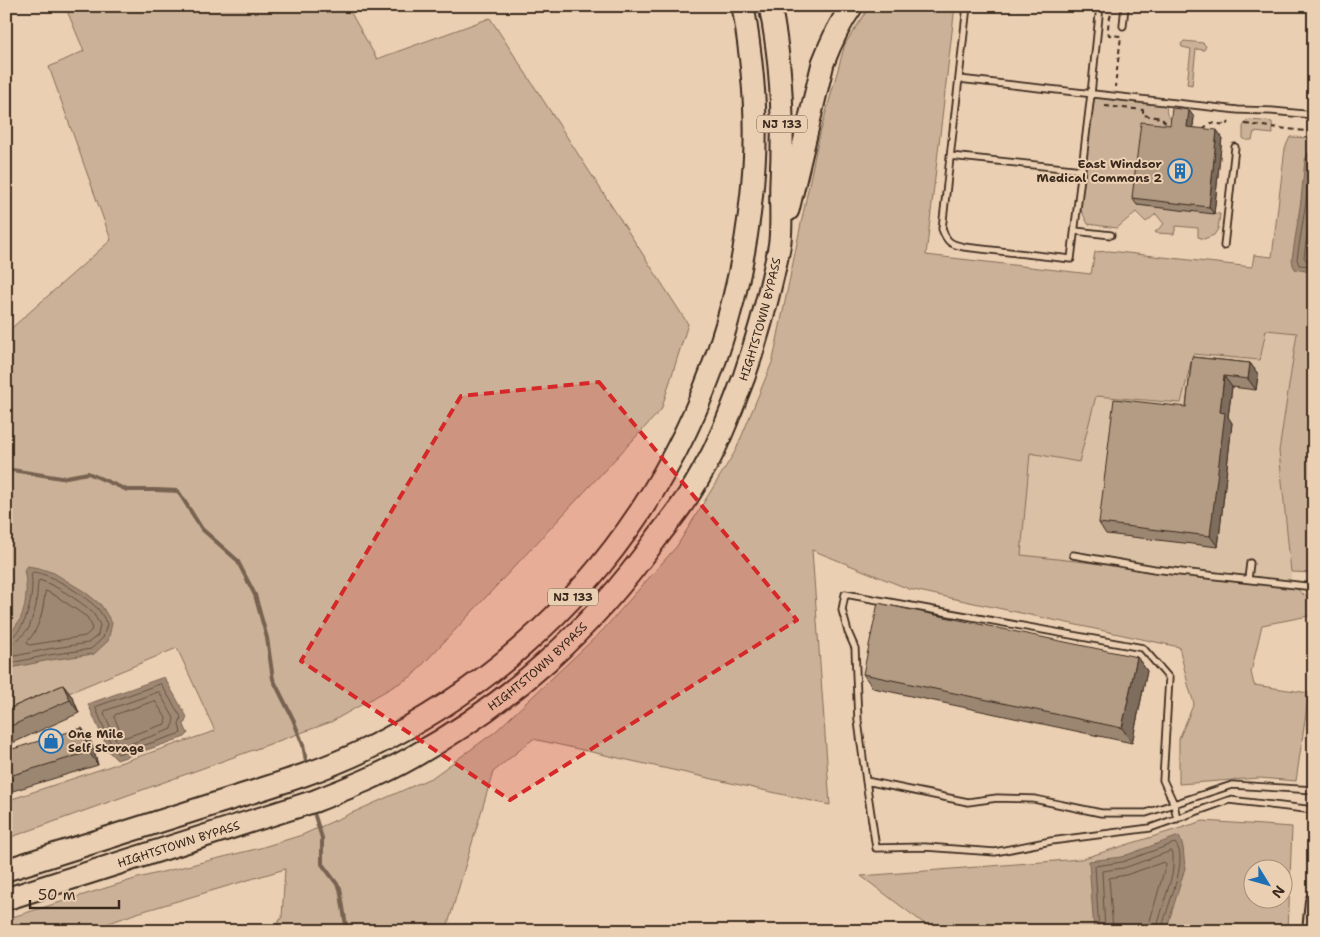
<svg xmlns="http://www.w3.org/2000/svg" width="1320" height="937" font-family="'Shantell Sans',sans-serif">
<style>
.built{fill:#dac0a4}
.green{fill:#cbb197;stroke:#836e5a;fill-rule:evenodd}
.water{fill:#9f8873;stroke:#776251}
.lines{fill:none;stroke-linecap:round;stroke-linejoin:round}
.shore{stroke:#635040;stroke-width:1}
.stream{stroke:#776251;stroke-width:4}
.service-casing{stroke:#3b2a1e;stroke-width:9}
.secondary-casing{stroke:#3b2a1e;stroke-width:20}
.motorway-casing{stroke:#3b2a1e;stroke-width:25}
.path{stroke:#3b2a1e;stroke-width:2;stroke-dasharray:5 4;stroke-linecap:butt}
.service{stroke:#ebcfb2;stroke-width:5.5}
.secondary{stroke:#ebcfb2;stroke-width:16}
.motorway{stroke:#ebcfb2;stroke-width:21}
.wall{fill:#9b8672;stroke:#3b2a1e}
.shaded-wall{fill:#7e6d5c;stroke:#3b2a1e}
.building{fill:#b49c84;stroke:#3b2a1e}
.marked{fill:#d62828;fill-opacity:0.2;stroke:#d62828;stroke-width:4;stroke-dasharray:10 6;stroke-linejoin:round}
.labels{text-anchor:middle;stroke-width:4;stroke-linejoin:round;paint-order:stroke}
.shield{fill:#ebcfb2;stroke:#705c4a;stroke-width:1}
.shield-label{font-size:11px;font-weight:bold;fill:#3b2a1e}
.poi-label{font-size:12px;font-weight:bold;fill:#3b2a1e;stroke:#ebcfb2;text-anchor:end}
.street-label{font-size:12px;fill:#3b2a1e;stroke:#ebcfb2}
</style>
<rect width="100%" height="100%" fill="#ebcfb2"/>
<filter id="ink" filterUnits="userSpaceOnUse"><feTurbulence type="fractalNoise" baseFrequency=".02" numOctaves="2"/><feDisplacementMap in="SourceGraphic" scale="10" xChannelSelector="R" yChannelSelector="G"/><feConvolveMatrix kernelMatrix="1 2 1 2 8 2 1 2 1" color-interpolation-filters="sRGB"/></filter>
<g filter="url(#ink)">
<path class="built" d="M1266,330L1297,333L1279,451L1292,585L1020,556L1030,453L1089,419L1096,396L1181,403L1192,354L1260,360Z"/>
<path class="green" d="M65,6H347L377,59L490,18L688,324L661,410L412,676L331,722L6,839V801L215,731L177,648L6,719V333L111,240L49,67L84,51Z
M870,6H955L926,255L1091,274L1095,252L1109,251L1252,267L1254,255L1272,257L1285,148L1290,137L1314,138V303L1310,304L1309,359L1314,361V573L1291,572L1279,451L1297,333L1266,330L1260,360L1193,354L1181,403L1096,396L1079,462L1030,453L1021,555L1292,585L1314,603V615L1262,625L1251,672L1254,685L1309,693L1296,781L1259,778L1179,784V739L1194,703L1189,688L1179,647L909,589L812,550L830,805L533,739L493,772L446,931H272L282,917L285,869L137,913L87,931H6V919L138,878L260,848L302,835L433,777L495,732L603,630L677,546L736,450L773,360L818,141L845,44Z
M1184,41L1203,43L1206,46L1204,50L1196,49L1192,85L1187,84L1191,49L1182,47L1181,44Z
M1091,94L1167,102C1166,112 1165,119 1177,120L1137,205L1220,214L1218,229L1214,235L1204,239L1198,237V228L1176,226L1174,234L1156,233L1155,232L1164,224L1156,214L1146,222L1136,212L1117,228L1088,224L1080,208Z
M1250,120L1272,122L1273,134L1254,132L1252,140C1248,140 1246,141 1243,138V127L1246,121Z
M1203,821L1292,827L1288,931H934L861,876L1081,859ZM1252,870H1282V900H1252Z"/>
<path class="water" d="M1314,149V271L1310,272L1295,269L1293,265L1292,259L1301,200L1305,160L1308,154Z
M27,566L39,568L54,573L85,592L101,605L112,623L108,641L94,654L50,660L6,669V636C10,632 14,629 17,624C27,612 28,584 24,570Z
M164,677L187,717L184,725L188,734L185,737L117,760L109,752L88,704Z
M1179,836L1183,847L1185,868L1166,931H1094L1089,861L1121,857Z"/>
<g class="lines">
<path class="shore" d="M1314,155L1309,162L1306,201L1297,259L1299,265L1314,266
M1314,180L1304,258L1306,260H1314
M46,591L56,596L87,617L92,626L91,631L85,636L30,645L28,644L27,642C40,628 43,611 45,593Z
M6,639C27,636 35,591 31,574L33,572C52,574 82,594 96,607C101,611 104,619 107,624L103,638L91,649L49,655L6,664
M6,645L15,643L29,628L36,606L38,582L39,580C54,584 80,601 91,611C95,615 97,620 100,625L98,635L88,643L48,649L6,658
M161,684L181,717L179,725L181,733L118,754L113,749L96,709V707Z
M159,692L174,718L172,729L121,747L119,746L104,713L105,711Z
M155,701L166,718L165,724L126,737H123L114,717L115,715Z
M1099,931L1095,866L1122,862L1175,843C1191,860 1164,909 1162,931
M1105,931L1102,871L1124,868L1171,851L1173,853V866L1172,875L1156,931
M1113,931L1109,878L1126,875L1164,862L1166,864L1149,924L1148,931"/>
<path class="stream" d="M6,469L61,478L88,473L127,490H156L178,491L202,529L237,560L255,595L267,638L273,679L293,719L303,745L306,761
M315,816L322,838V864L340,888L346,926L343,931"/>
<g class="service-casing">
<path id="service" d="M967,6L942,229C947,242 950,244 964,247L1071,259L1091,94L1100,6
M1123,26L1125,6
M959,79L1238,110L1272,111L1314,115
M950,156L1082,170
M1075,231L1111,235
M1224,246L1235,147
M1073,555L1154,569L1314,587
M1248,579L1250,563
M866,781L858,721L855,648L848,632L842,610L845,594L1143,648L1169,678L1163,780L1174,804L1177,819
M1314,790L1232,785L1146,813H1101L1034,799L997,798L968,802L866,781L876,848L925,847L995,852L1051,841L1150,828L1229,800L1314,810"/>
</g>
<g class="secondary-casing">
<path id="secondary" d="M1311,931L1314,901"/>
</g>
<g class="motorway-casing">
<g id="motorway">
<path d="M788,210L823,63C831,42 839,24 852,6"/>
<path d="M6,870C74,848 141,827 208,806C261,789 315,774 365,750C596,638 738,421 754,166C758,112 752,59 743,6"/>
<path id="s1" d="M6,899L315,801C348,788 381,775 411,758C511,702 589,632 656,539C665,527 675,515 683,503C693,490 701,474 709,460C723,434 733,405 744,377C756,342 766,307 774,271C776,261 779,251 780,241C782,221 780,201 781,181C784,122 782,64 770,6"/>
</g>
</g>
<path class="path" d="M1113,6C1111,16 1106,25 1109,35L1121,36L1115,87
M1105,106L1143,110V115L1161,118L1168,125
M1245,124L1314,132
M1203,129L1210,123L1227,125L1229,122"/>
<use href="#service" class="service"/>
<use href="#secondary" class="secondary"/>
<use href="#motorway" class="motorway"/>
</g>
<path class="wall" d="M1194,117L1193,127L1222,137L1214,214L1137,205L1132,198L1170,125Z
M1192,357L1250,363L1258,374L1256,390L1232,387L1228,417L1232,423L1218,547L1106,534L1099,523L1186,407Z
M1137,657L1147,671L1132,743L873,688L863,674Z
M63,685L73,698L79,713L6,746V710Z
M91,742L98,765L6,793V751Z"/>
<path class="shaded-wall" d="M1189,110L1194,117L1192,134L1187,127Z
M1217,130L1222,137L1214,214L1209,207Z
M1250,363L1258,374L1256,390L1248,379Z
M1224,376L1232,387L1228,417L1232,423L1218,547L1210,536L1220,412Z
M1137,657L1147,671L1132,743L1122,728Z
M63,685L73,698L79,713L70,700Z
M82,728L91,742L98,765L89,752Z"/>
<path class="building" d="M1172,108L1189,110L1187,127L1217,130L1209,207L1132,198L1141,122L1170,125Z
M1192,357L1250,363L1248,379L1224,376L1220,412L1225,413L1210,536L1099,523L1114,399L1186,407Z
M878,603L1137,657L1122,728L863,674Z
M63,685L70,700L6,728V710Z
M82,728L89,752L6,777V751Z"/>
</g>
<path class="marked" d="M599,382L797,620L510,800L301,661L461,396Z"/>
<defs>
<g id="building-ring" transform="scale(1.25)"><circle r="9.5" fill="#ebcfb2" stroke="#1f6fb2" stroke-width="1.5"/><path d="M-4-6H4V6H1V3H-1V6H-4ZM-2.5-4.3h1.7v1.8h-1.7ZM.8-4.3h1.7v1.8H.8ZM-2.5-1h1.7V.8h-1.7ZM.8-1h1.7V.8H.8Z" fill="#1f6fb2"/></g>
<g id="shop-ring" transform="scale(1.25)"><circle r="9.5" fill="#ebcfb2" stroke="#1f6fb2" stroke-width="1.5"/><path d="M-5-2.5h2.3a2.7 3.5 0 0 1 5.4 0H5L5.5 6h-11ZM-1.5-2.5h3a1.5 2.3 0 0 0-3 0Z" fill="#1f6fb2"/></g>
</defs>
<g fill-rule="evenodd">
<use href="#building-ring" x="1180" y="171"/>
<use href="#shop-ring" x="51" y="741"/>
</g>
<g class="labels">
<g class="shield">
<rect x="757" y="115.5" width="50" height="17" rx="4"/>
<rect x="548" y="588.5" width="50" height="17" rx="4"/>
</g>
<g class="shield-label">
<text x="782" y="128">NJ 133</text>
<text x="573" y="601">NJ 133</text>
</g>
<g class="poi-label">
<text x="1162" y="168">East Windsor<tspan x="1162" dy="14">Medical Commons 2</tspan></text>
<text x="68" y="738" text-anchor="start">One Mile<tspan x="68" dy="14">Self Storage</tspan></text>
</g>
<g class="street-label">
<text dy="4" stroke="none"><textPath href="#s1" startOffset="1006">HIGHTSTOWN BYPASS</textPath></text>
<text dy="4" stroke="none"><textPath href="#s1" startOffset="586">HIGHTSTOWN BYPASS</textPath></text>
<text dy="4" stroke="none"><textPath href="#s1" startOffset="181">HIGHTSTOWN BYPASS</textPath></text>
</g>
</g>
<rect width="1320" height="937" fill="none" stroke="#ebcfb2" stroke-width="25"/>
<rect x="12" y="12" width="1295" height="912" fill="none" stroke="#3b2a1e" stroke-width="2" filter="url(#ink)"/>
<g transform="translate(1268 884) rotate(127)"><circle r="24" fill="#ebcfb2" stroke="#a58d77"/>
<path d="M0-4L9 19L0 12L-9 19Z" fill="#1f6fb2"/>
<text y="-8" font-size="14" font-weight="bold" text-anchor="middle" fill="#3b2a1e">N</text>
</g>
<path d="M30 900v8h89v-8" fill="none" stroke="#3b2a1e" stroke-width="2.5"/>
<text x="38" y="900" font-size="15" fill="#3b2a1e" stroke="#ebcfb2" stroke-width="4" paint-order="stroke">50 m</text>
</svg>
